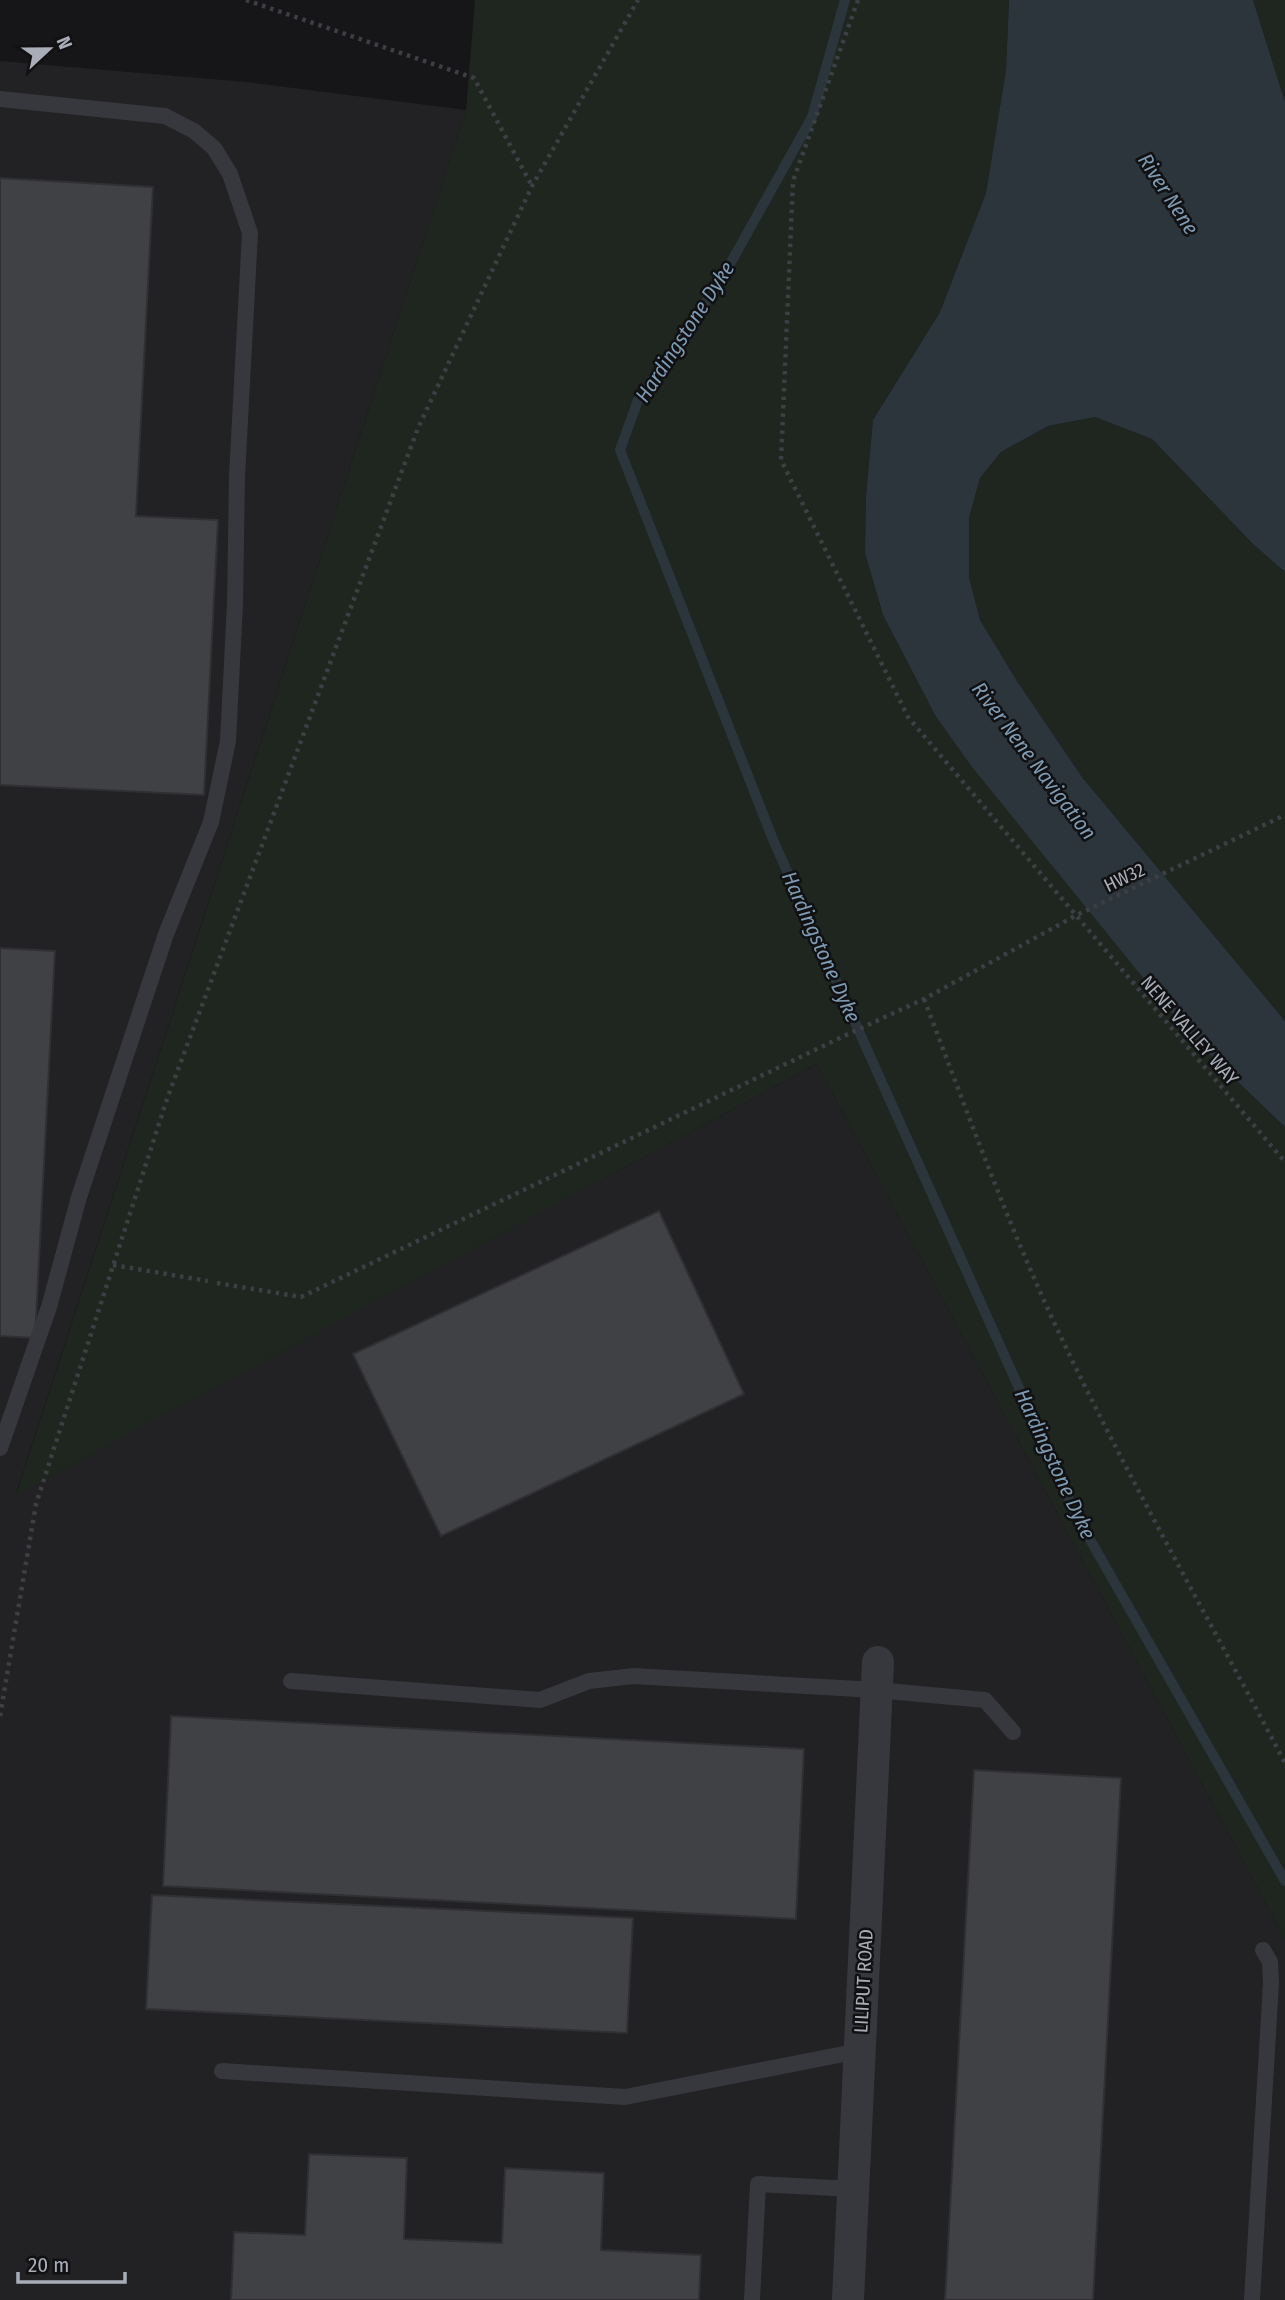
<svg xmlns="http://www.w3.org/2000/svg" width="1285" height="2300" font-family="'Fira Sans Condensed',sans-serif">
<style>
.built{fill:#222225}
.green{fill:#1e261f}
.water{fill:#2c353c}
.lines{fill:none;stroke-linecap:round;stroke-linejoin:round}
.stream{stroke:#2c353c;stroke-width:10}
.building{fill:#404145;stroke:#303034;stroke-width:2}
.path{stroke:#3d3f44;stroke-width:4.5;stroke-dasharray:3.5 5;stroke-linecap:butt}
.lane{stroke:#37383d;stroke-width:16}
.street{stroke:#37383d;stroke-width:32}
.labels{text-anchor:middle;stroke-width:5;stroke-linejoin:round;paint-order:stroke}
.street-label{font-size:19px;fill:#a8adb8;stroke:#111113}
.water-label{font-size:21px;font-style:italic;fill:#7f9bb3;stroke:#111113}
</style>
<rect width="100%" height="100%" fill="#161618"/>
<path class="built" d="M0,61L246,82L466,110L16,1494L817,1064L1285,1939V2300H0Z"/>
<path class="green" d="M475,0H1009L1006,70L986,193L940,312L873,420L866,495L865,553L883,615L935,715L1193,1039L1285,1127V1939L817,1064L16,1495L466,110Z
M1253,0H1285V102Z
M1095,417L1152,439L1253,544L1285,572V1021L1082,777L1017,681L980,620L969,577V518L980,478L1001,452L1048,426Z"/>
<path class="water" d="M1009,0H1253L1285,102V572L1253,544L1152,439L1095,417L1048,426L1001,452L980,478L969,518V577L980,620L1017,681L1082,777L1285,1021V1127L1193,1039L972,767L935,715L883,615L865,553L866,495L873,420L940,312L986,193L1006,70Z"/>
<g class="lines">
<path class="stream" d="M845,0L812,117L720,282L638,400L620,450L774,842L1076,1515L1285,1881"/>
</g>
<path class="building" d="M0,178L153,187L136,516L218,520L204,795L0,785Z
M0,948L55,951L35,1338L0,1336Z
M659,1211L744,1394L441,1536L353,1354Z
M171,1716L804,1749L796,1919L163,1886Z
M974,1770L1121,1778L1093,2300H945Z
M152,1895L633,1918L627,2033L146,2009Z
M309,2154L407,2158L404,2239L502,2243L505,2168L604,2173L601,2250L701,2255L699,2300H231L234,2232L305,2235Z"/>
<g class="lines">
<path class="path" d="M246,0L474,78L532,186
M858,0L793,181L781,460L908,717L1285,1162
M924,999C965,1106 1004,1214 1052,1318C1123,1470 1207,1615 1285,1763
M113,1265L208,1281
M217,1283L301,1297L844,1036L924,999L1075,916L1285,815
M0,1716L36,1504L167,1099L418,428L532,186L638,0"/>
<path class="lane" d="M0,99L165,116L194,131L214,148L230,174L250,233L237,476L235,604L228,741L211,822L166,934L79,1197L49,1307L0,1448
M291,1681L540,1700L589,1681L634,1676L876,1690L985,1700L1013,1732
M222,2071L625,2097L859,2051
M752,2300L758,2184L853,2189
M1252,2300L1271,1983L1270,1962L1263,1950"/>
<path class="street" d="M848,2300L878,1662"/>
</g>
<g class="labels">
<g class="street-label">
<text transform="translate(1124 877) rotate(-26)" y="7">HW32</text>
<text transform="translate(1190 1030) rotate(49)" y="7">NENE VALLEY WAY</text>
<text transform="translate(863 1981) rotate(-87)" y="7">LILIPUT ROAD</text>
</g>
<g class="water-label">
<text transform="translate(1168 194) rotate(57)" y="7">River Nene</text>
<text transform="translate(685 332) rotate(-57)" y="7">Hardingstone Dyke</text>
<text transform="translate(1034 761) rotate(53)" y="7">River Nene Navigation</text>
<text transform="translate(821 947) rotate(66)" y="7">Hardingstone Dyke</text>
<text transform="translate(1055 1464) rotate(65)" y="7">Hardingstone Dyke</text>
</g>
</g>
<g transform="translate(49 49) rotate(68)" stroke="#111113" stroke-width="5" paint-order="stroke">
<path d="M0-5L12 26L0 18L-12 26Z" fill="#a8adb8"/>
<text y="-10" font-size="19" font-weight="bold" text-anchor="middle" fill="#a8adb8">N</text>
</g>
<path d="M18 2272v10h107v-10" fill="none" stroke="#a8adb8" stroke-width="3.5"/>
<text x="28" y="2272" font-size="21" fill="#a8adb8" stroke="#111113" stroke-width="5" paint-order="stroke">20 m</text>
</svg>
